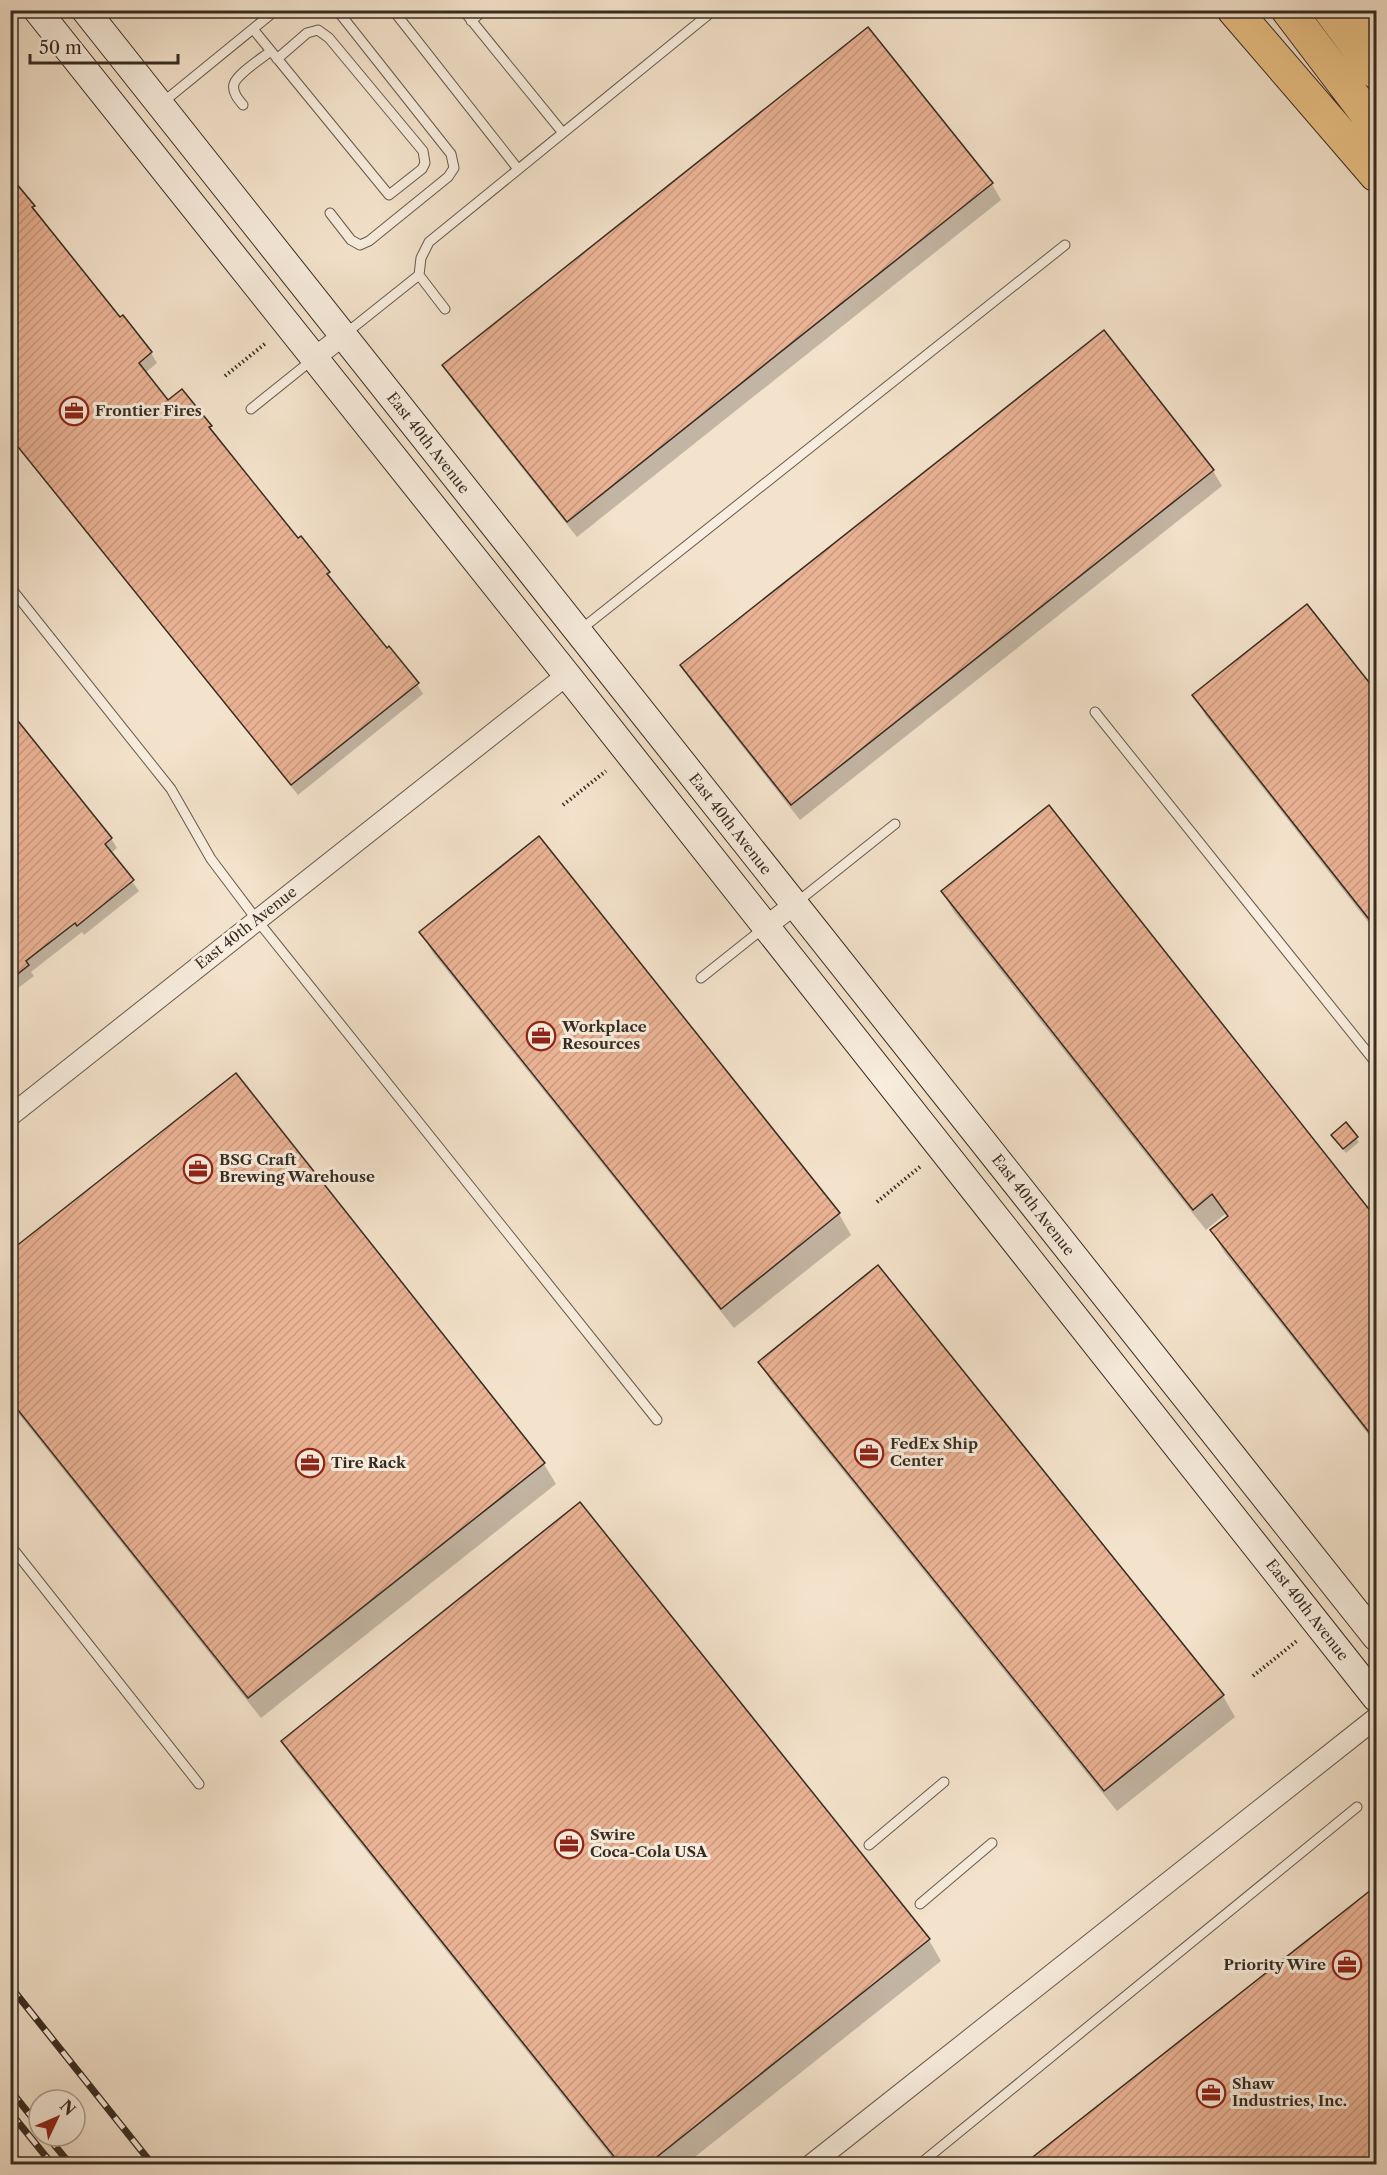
<svg xmlns="http://www.w3.org/2000/svg" width="1387" height="2175" font-family="'Libre Caslon Text',serif">
<style>
.shadow{fill:#0003}
.building{fill:url(#building-hatch);stroke:#372c22;stroke-width:1.5}
.lines{fill:none;stroke-linecap:round;stroke-linejoin:round}
.lane-casing{stroke:#665a4c;stroke-width:11}
.street-casing{stroke:#665a4c;stroke-width:22}
.secondary-casing{stroke:#372c22;stroke-width:29}
.highway-casing{stroke:#372c22;stroke-width:35}
.path{stroke:#372c22;stroke-width:4;stroke-dasharray:1.5 3;stroke-linecap:butt}
.lane{stroke:#f8edde;stroke-width:9}
.street{stroke:#f8edde;stroke-width:20}
.secondary{stroke:#f8edde;stroke-width:27}
.highway{stroke:#eac286;stroke-width:33}
.rail-casing{stroke:#372c22;stroke-width:7}
.rail{stroke:#f8edde;stroke-width:4.5;stroke-dasharray:14;stroke-linecap:butt}
.labels{text-anchor:middle;stroke-width:6;stroke-linejoin:round;paint-order:stroke}
.poi-label{font-size:15px;font-weight:bold;fill:#372c22;stroke:#f8edde;text-anchor:start}
.street-label{font-size:15px;fill:#372c22;stroke:#f8edde}
</style>
<defs>
<pattern id="building-hatch" width="6" height="6" patternUnits="userSpaceOnUse" patternTransform="scale(1.5)"><rect width="6" height="6" fill="#ebb395"/><path d="M-1 1l2-2M0 6l6-6M5 7l2-2" fill="none" stroke="#ca9a80"/></pattern>
</defs>
<rect width="100%" height="100%" fill="#f4e3cc"/>
<filter id="stains"><feTurbulence type="fractalNoise" baseFrequency=".00333" numOctaves="4"/><feColorMatrix values="0 0 0 0 .2 0 0 0 0 .09 0 0 0 0 .02 0 0 0 .5 -.17"/></filter>
<radialGradient id="worn" r=".72"><stop offset=".6" stop-color="#630" stop-opacity="0"/><stop offset="1" stop-color="#630" stop-opacity=".3"/></radialGradient>
<path class="shadow" d="M868,29L992,184L1001,200L577,537L453,381L444,365Z
M10,178L120,319L122,317L151,353L157,363L145,373L168,402L182,391L298,540L328,573L386,650L417,684L423,694L298,795L10,437Z
M1213,471L1222,486L800,820L691,681L682,666Z
M1307,606L1376,693V932L1206,716L1194,695Z
M10,713L111,838L117,848L111,853L139,891L84,935L82,932L31,972L34,976L10,994Z
M1049,807L1376,1221V1444L1224,1252L1212,1231L1228,1218L1225,1214L1206,1230L954,912L942,891Z
M539,838L839,1214L851,1235L734,1328L433,953L421,932Z
M1346,1124L1359,1142L1346,1153L1335,1140Z
M10,1253L544,1464L556,1484L261,1718L10,1403Z
M760,1362L1223,1696L1235,1717L1117,1811L772,1383Z
M580,1504L929,1940L941,1961L686,2164H617L295,1762L283,1741Z
M1376,1888V2164H1026Z"/>
<path class="building" d="M868,27L993,183L567,522L442,365Z
M10,176L35,206L32,207L120,317L123,315L152,352L139,363L168,400L182,389L212,426L209,427L298,538L301,536L330,572L327,574L387,648L389,646L419,683L291,785L10,437Z
M1104,330L1214,470L791,805L680,665Z
M1307,604L1376,691V928L1192,695Z
M10,711L112,838L105,844L134,880L77,926L75,923L26,961L29,965L10,980Z
M1049,805L1376,1218V1441L1210,1230L1228,1216L1212,1194L1193,1210L941,891Z
M539,836L840,1213L721,1309L419,932Z
M236,1073L545,1463L248,1698L10,1400V1251Z
M1346,1122L1358,1137L1343,1149L1331,1135Z
M878,1265L1224,1695L1104,1791L758,1362Z
M580,1502L930,1939L648,2164H620L281,1741Z
M1376,1886V2164H1024Z"/>
<g class="lines">
<g class="lane-casing">
<path id="lane" d="M393,10L518,169
M463,10L563,133
M471,21L484,10
M253,29L389,195L422,169L425,163L423,151L329,38L318,30L307,33L277,59
M162,103L276,10
M243,105C238,99 232,92 234,84C237,74 262,58 271,51
M330,213L351,240L360,245L369,241L448,177L454,168L451,154L337,10
M419,275L445,309
M345,334L419,275L421,258L429,242L714,10
M251,409L312,360
M10,587L171,789L211,859L257,920L657,1420
M579,631L1065,245
M1095,712L1376,1063
M796,903L895,824
M701,978L765,927
M10,1545L199,1784
M869,1845L944,1782
M920,1904L992,1843
M920,2164L1357,1807"/>
</g>
<g class="street-casing">
<path id="street" d="M314,358L344,335
M765,927L794,905
M10,1116L567,675
M812,2164L1376,1718"/>
</g>
<g class="secondary-casing">
<path id="secondary" d="M37,10L567,675L1376,1698
M85,10L1376,1637"/>
</g>
<g class="highway-casing">
<path id="highway" d="M1234,10L1376,175
M1288,10L1376,126
M1330,10L1376,72
M1364,10L1376,27"/>
</g>
<path class="path" d="M225,376L266,343
M563,805L606,771
M877,1202L921,1166
M1253,1676L1298,1640"/>
<use href="#lane" class="lane"/>
<use href="#street" class="street"/>
<use href="#secondary" class="secondary"/>
<use href="#highway" class="highway"/>
<g class="rail-casing">
<path id="rail" d="M10,1986L152,2164
M10,2090L39,2126
M10,2112L52,2164
M47,2136L70,2164"/>
</g>
<use href="#rail" class="rail"/>
</g>
<defs>
<g id="office-ring" transform="scale(1.5)"><circle r="9.5" fill="#f8edde" stroke="#8f2418" stroke-width="1.5"/><path d="M-6-3h4V-5.5h4V-3h4V5H-6ZM-1-4.5V-3h2v-1.5ZM-6 0V1H6V0Z" fill="#8f2418"/></g>
</defs>
<g fill-rule="evenodd">
<use href="#office-ring" x="74" y="411"/>
<use href="#office-ring" x="541" y="1036"/>
<use href="#office-ring" x="198" y="1169"/>
<use href="#office-ring" x="869" y="1453"/>
<use href="#office-ring" x="310" y="1463"/>
<use href="#office-ring" x="569" y="1844"/>
<use href="#office-ring" x="1347" y="1965"/>
<use href="#office-ring" x="1211" y="2093"/>
</g>
<g class="labels">
<g class="poi-label">
<text x="95" y="416">Frontier Fires</text>
<text x="562" y="1032">Workplace<tspan x="562" dy="17">Resources</tspan></text>
<text x="219" y="1165">BSG Craft<tspan x="219" dy="17">Brewing Warehouse</tspan></text>
<text x="890" y="1449">FedEx Ship<tspan x="890" dy="17">Center</tspan></text>
<text x="331" y="1468">Tire Rack</text>
<text x="590" y="1840">Swire<tspan x="590" dy="17">Coca-Cola USA</tspan></text>
<text x="1326" y="1970" text-anchor="end">Priority Wire</text>
<text x="1232" y="2089">Shaw<tspan x="1232" dy="17">Industries, Inc.</tspan></text>
</g>
<g class="street-label">
<text transform="translate(428 443) rotate(52)" y="5">East 40th Avenue</text>
<text transform="translate(730 824) rotate(52)" y="5">East 40th Avenue</text>
<text transform="translate(246 928) rotate(-38)" y="5">East 40th Avenue</text>
<text transform="translate(1033 1205) rotate(52)" y="5">East 40th Avenue</text>
<text transform="translate(1307 1610) rotate(52)" y="5">East 40th Avenue</text>
</g>
</g>
<rect width="1387" height="2175" fill="none" stroke="#f4e3cc" stroke-width="36"/>
<rect x="12" y="12" width="1363" height="2151" fill="none" stroke="#372c22" stroke-width="3"/>
<rect x="18" y="18" width="1351" height="2139" fill="none" stroke="#372c22" stroke-width="1.5"/>
<g transform="translate(57 2118) rotate(46)"><circle r="28" fill="#f8edde" stroke="#aba093" stroke-width="1.5"/>
<path d="M0-4.5L10 22L0 15L-10 22Z" fill="#8f2418"/>
<text y="-9" font-size="16" font-weight="bold" text-anchor="middle" fill="#372c22">N</text>
</g>
<path d="M30 54v9h148v-9" fill="none" stroke="#372c22" stroke-width="3"/>
<text x="39" y="54" font-size="18" fill="#372c22" stroke="#f8edde" stroke-width="4.5" paint-order="stroke">50 m</text>
<rect width="100%" height="100%" filter="url(#stains)"/>
<rect width="100%" height="100%" fill="url(#worn)"/>
</svg>
